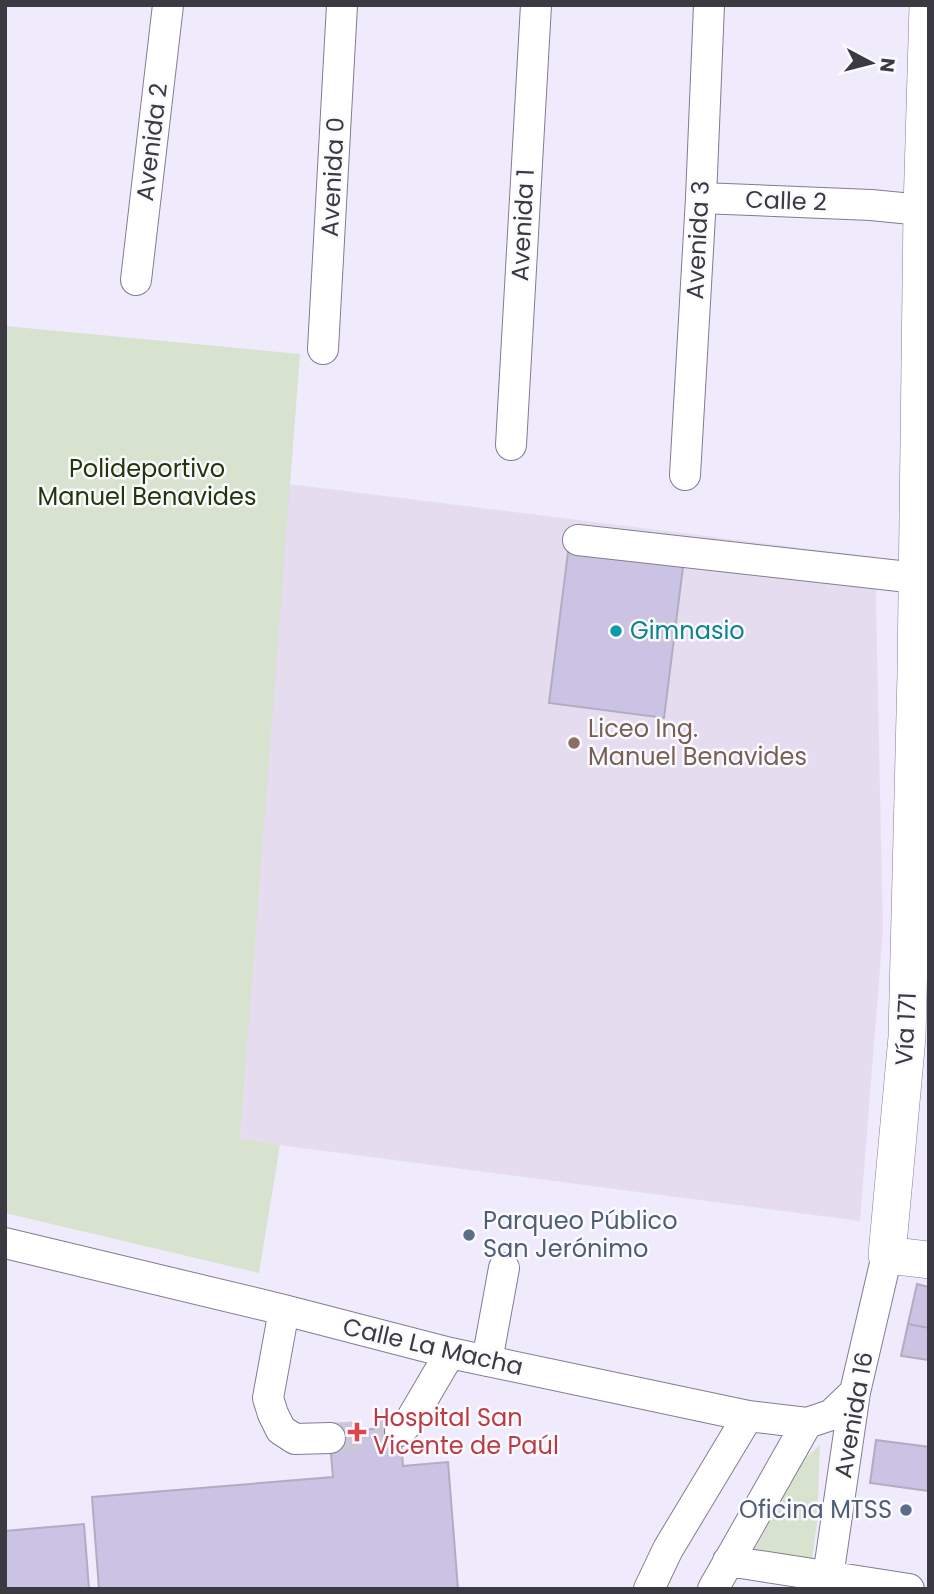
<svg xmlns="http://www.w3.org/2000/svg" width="934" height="1594" font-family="Poppins,sans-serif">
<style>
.education{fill:#e6dcf0}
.green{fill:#d7e3cf}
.building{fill:#cac3e3;stroke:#b1acc1;stroke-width:2}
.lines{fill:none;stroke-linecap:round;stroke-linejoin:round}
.minor-tunnel{stroke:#cbc7d7;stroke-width:30;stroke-dasharray:30 15;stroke-linecap:butt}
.minor-casing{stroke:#817d90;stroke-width:32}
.major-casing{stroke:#817d90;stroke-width:38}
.minor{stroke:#fff;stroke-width:30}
.major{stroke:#fff;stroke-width:37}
.culture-dot{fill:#0f9aa8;stroke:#fbfaff;stroke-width:2.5}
.education-dot{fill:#8d6e63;stroke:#fbfaff;stroke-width:2.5}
.service-dot{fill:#5c6f8a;stroke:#fbfaff;stroke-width:2.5}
.health-dot{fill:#e0444e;stroke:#fbfaff;stroke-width:2.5}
.labels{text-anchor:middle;stroke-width:5;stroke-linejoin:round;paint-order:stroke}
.street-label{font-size:24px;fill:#3b3941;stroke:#fbfaff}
.park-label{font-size:24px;fill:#21370a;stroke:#fbfaff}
.culture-label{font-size:24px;fill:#0d838f;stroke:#fbfaff;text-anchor:start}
.education-label{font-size:24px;fill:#785e54;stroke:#fbfaff;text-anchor:start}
.service-label{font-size:24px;fill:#4e5e75;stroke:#fbfaff;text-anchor:start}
.health-label{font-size:24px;fill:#be3a42;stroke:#fbfaff;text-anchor:start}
</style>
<rect width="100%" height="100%" fill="#efebfc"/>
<path class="education" d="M289,484L875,557L883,930L860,1221L240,1140Z"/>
<path class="green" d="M5,326L300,354L240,1139L280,1145L259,1273L5,1213Z
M820,1445L817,1523L812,1560L754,1550L804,1459Z"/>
<path class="building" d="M569,544L684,559L664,718L549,703Z
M917,1284L929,1287V1328L908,1324Z
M908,1324L929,1328V1360L901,1356Z
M400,1427L403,1466L448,1462L458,1589H99L92,1497L333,1477L329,1432Z
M876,1440L929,1447V1491L870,1483Z
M84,1524L89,1589H5V1531Z"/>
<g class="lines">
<path class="minor-tunnel" d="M330,1438L391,1434L400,1431"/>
<g class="minor-casing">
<path id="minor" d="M701,198L871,205L922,210
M136,280L168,5
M323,349L342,5
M511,445L536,5
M685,475L701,198L709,5
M578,540L917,578
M5,1243L284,1310L450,1353L748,1416L807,1423L831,1415L855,1392
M284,1310L268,1398L273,1414L281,1430L295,1439L330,1438
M487,1361L504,1268
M400,1431L410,1421L450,1353
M728,1561L909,1589
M828,1577L855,1392L887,1255
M649,1589L668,1549L748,1416
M713,1589L807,1423"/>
</g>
<g class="major-casing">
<path id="major" d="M928,5L922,210L916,674L907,1037L887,1255L929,1260"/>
</g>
<use href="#minor" class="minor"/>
<use href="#major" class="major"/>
</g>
<circle class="culture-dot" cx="616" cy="631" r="7"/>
<circle class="education-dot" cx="574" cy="743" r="7"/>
<g class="service-dot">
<circle cx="469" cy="1235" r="7"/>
<circle cx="906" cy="1510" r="7"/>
</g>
<path class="health-dot" d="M353.5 1421.5h7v7h7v7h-7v7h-7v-7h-7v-7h7z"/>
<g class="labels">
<g class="street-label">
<text transform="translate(152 142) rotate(-83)" y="8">Avenida 2</text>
<text transform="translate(333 177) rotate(-87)" y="8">Avenida 0</text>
<text transform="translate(786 201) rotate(2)" y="8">Calle 2</text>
<text transform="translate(523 225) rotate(-87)" y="8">Avenida 1</text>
<text transform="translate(698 240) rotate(-87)" y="8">Avenida 3</text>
<text transform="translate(906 1029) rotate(-87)" y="8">Vía 171</text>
<text transform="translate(433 1347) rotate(13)" y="8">Calle La Macha</text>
<text transform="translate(854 1415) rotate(-80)" y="8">Avenida 16</text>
</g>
<g class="park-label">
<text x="147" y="477">Polideportivo<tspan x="147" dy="28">Manuel Benavides</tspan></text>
</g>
<g class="culture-label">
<text x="630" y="639">Gimnasio</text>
</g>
<g class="education-label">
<text x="588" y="737">Liceo Ing.<tspan x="588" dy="28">Manuel Benavides</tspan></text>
</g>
<g class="service-label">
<text x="483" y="1229">Parqueo Público<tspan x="483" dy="28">San Jerónimo</tspan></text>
<text x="892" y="1518" text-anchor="end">Oficina MTSS</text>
</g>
<g class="health-label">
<text x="373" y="1426">Hospital San<tspan x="373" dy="28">Vicente de Paúl</tspan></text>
</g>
</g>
<rect width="934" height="1594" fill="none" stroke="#3b3941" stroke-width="14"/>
<g transform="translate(871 63) rotate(97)" stroke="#fbfaff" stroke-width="5" paint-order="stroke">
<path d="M0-5L12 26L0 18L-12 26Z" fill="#3b3941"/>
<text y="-10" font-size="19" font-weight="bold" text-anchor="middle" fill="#3b3941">N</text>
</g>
</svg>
